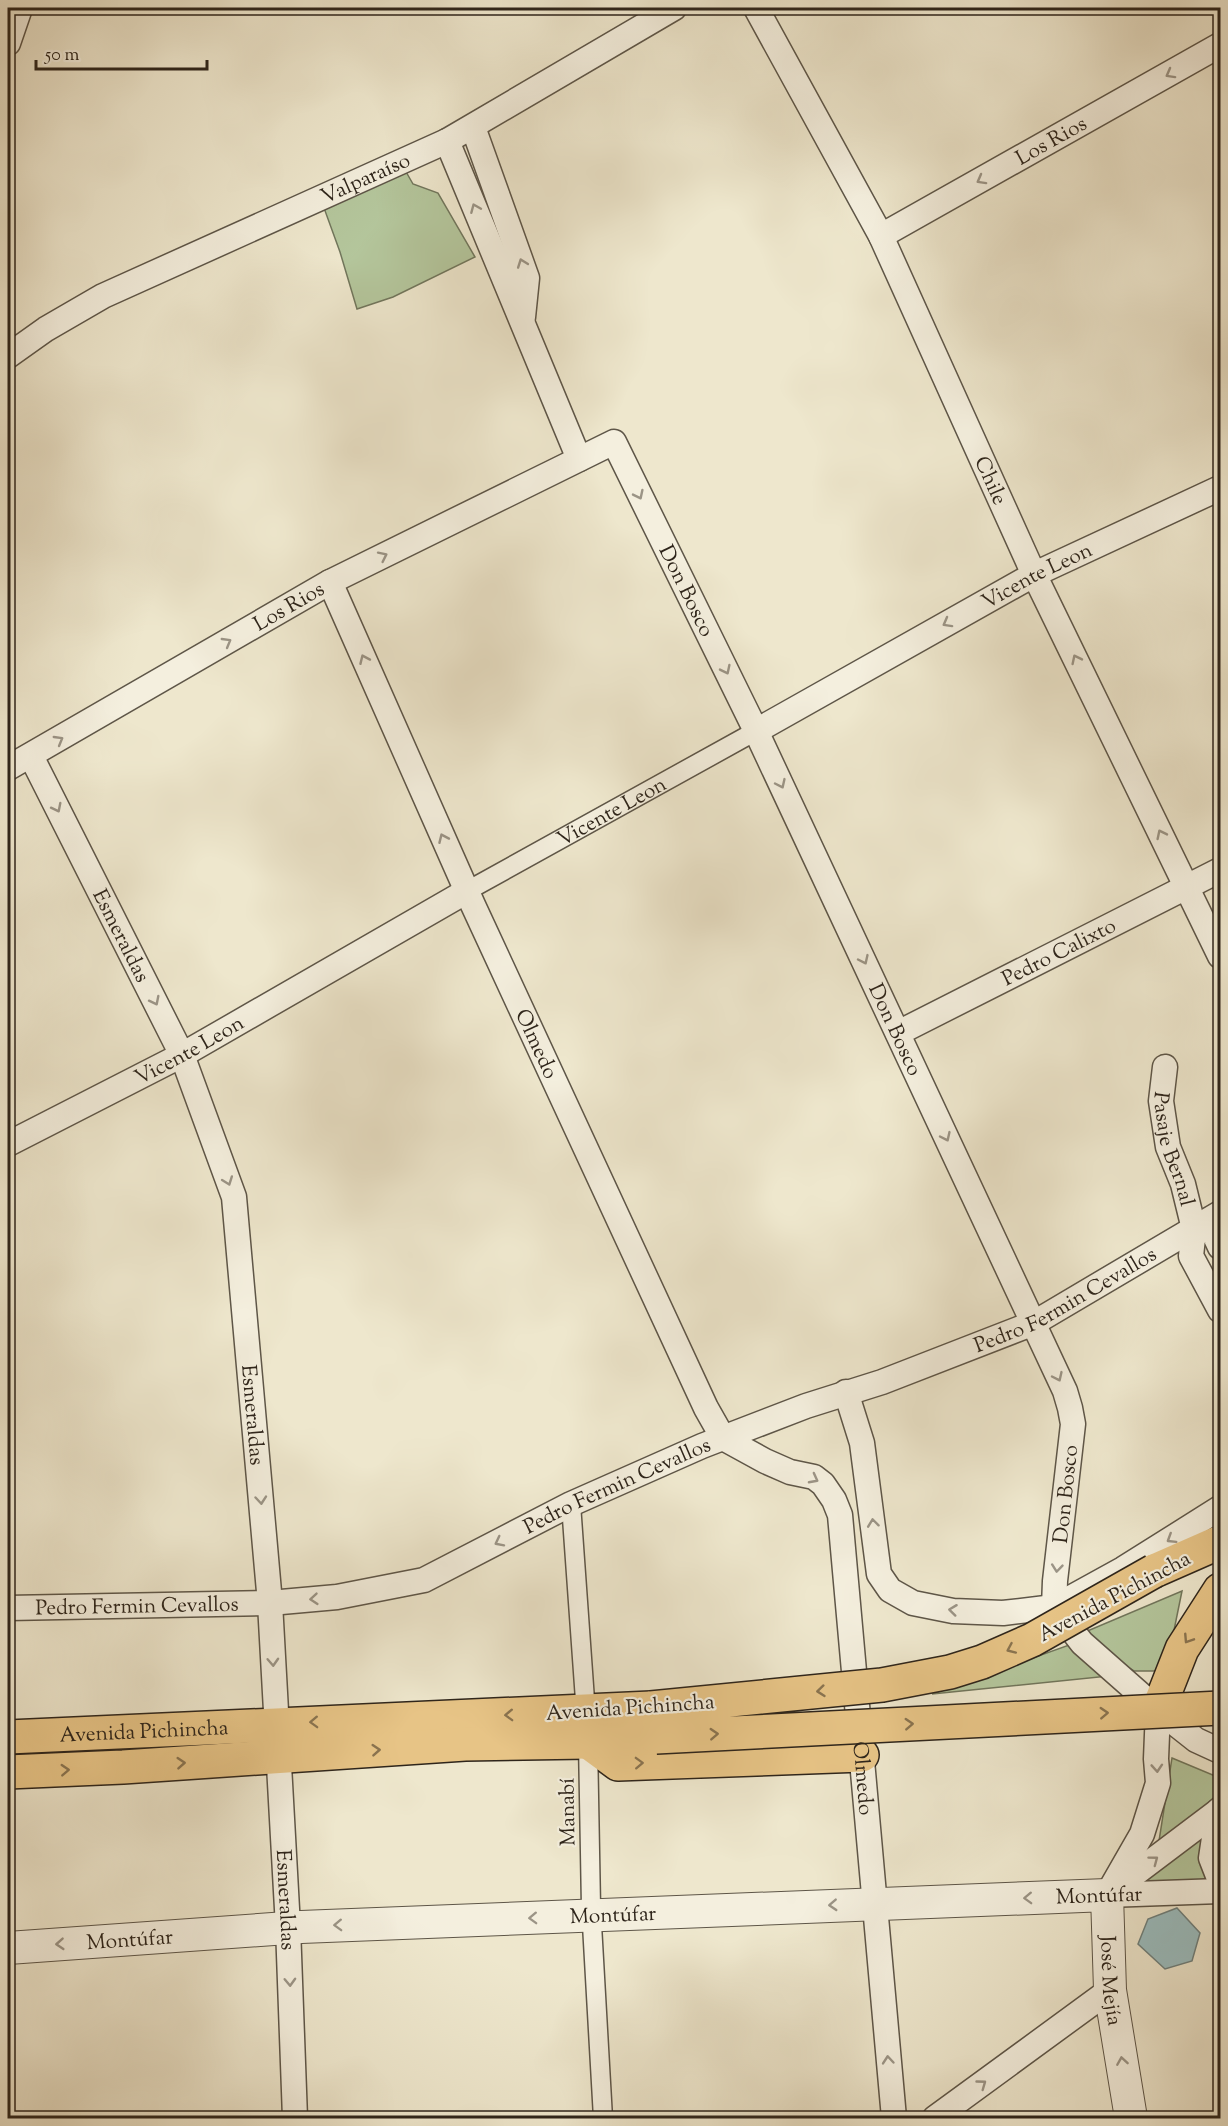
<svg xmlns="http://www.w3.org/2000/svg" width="1228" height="2126" font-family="'Sorts Mill Goudy',serif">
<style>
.green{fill:#b4c69c;stroke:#71765c;stroke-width:1.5}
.water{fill:#9cbec0;stroke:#70817e;stroke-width:1.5}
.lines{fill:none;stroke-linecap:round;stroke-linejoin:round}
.pedestrian-casing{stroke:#5e5648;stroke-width:21}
.minor-casing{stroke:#5e5648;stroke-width:27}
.tertiary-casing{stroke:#5e5648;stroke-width:34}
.primary-casing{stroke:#2e251b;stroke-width:36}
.pedestrian{stroke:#f4efde;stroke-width:18}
.minor{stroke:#f4efde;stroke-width:24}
.tertiary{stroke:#f4efde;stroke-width:32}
.primary{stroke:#e7c486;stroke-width:33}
.primary-bridge-casing{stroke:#2e251b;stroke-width:36;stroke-linecap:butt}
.primary-bridge{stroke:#e7c486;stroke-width:33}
.oneway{stroke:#9b9486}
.oneway2{stroke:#8a7450}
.labels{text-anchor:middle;stroke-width:4.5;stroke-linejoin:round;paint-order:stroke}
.street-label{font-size:21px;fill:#2e251b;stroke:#f4efde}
</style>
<rect width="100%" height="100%" fill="#eee7cd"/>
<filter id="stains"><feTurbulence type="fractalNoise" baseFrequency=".00333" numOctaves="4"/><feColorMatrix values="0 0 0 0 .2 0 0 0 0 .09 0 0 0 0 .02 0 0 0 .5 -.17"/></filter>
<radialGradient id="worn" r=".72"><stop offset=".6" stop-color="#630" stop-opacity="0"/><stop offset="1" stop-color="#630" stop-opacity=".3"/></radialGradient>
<path class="green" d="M405,170L413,184L438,193L475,257L393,297L357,309L340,252L324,208Z
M1182,1591L1171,1645L1163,1671H1134L1109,1656L1085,1632Z
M1069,1645L1109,1676L932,1694Z
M1172,1758L1220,1778V1799L1159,1841Z
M1208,1829L1211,1881L1131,1887Z"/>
<path class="water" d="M1177,1908L1200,1933L1192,1961L1165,1969L1138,1944L1148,1919Z"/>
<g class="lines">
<g class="pedestrian-casing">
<g id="pedestrian">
<path id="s1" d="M467,891L756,731"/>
<path d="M571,1504L588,1742L591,1907L603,2118"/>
</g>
</g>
<g class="minor-casing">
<g id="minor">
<path id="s2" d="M756,8L881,236L1031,568L1220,956"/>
<path d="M8,43L20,8"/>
<path d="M473,127L527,278L523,317"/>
<path d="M447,141L579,459"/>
<path id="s3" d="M881,236L1220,45"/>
<path id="s4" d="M8,356L46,329L103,296L447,141L674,8"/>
<path id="s5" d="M330,582L473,905L706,1408L723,1438L765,1461L790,1472L814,1477L823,1484L834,1500L840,1515L894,2118"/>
<path id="s6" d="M756,731L1035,574L1220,488"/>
<path id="s7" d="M31,756L182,1055L234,1197L270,1603L288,1927L295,2118"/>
<path id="s8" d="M8,768L330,582L614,442L756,731L1065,1391L1070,1408L1073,1424L1055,1581L1054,1607L1082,1643L1158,1710L1196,1740L1220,1751"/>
<path id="s9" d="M898,1033L1220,870"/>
<path id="s10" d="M1165,1067L1161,1101L1168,1147L1183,1184L1194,1229L1191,1256L1220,1310"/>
<path id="s11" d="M8,1144L182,1055L467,891"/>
<path d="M1194,1229L1213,1232L1220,1247"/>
<path d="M846,1392L862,1443L879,1574L890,1590L913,1603L953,1611L1003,1613L1054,1607L1123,1569L1220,1508"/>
<path id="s12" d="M8,1608L270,1603L337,1597L424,1580L571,1504L702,1446L806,1406L882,1382L1034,1323L1220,1213"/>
<path d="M1220,1809L1218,1811L1211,1858L1220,1881"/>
<path d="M1116,1888L1218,1811"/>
<path d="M1107,1895L1142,1834L1158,1783L1156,1759L1158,1710"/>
<path d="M1107,1895L1220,1891"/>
<path d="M935,2118L1110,1990"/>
</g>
</g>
<g class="tertiary-casing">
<g id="tertiary">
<path id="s13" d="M8,1948L301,1927L1107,1895L1110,1990L1131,2118"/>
</g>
</g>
<g class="primary-casing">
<g id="primary">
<path d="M1154,1571L1220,1542"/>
<path d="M1158,1710L1182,1649L1220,1590"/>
<path id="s14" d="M8,1737L651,1708"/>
<path d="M588,1742L618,1764L862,1755"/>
<path d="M8,1772L123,1767L465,1744L588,1742L656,1737"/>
</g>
</g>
<use href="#pedestrian" class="pedestrian"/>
<use href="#minor" class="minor"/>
<use href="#tertiary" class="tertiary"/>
<use href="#primary" class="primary"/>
<g class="primary-bridge-casing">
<path id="primary-bridge" d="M651,1708L882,1685L950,1672L982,1662L1032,1640L1154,1571
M656,1737L1220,1708"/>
</g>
<use href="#primary-bridge" class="primary-bridge"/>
</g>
<defs><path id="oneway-chevron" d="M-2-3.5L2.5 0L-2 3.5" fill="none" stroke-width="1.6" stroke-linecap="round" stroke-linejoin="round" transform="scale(1.5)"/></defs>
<g class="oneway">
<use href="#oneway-chevron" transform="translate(1170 74) rotate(151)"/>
<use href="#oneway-chevron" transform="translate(981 180) rotate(151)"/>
<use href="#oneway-chevron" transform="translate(475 208) rotate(-113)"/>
<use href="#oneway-chevron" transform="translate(522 263) rotate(-110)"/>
<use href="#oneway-chevron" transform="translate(639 495) rotate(64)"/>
<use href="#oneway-chevron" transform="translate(383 556) rotate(-26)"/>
<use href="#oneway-chevron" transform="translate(947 623) rotate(151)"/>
<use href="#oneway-chevron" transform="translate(227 642) rotate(-30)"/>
<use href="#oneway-chevron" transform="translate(364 659) rotate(-114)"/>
<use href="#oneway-chevron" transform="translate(1076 659) rotate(-116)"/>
<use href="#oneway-chevron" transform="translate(726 670) rotate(64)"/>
<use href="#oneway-chevron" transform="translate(59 740) rotate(-30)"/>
<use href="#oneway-chevron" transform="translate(781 784) rotate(65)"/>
<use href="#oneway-chevron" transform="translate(57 808) rotate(63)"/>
<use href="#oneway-chevron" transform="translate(1161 834) rotate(-116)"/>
<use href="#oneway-chevron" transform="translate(443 838) rotate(-114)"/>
<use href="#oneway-chevron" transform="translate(864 960) rotate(65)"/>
<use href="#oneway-chevron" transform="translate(155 1001) rotate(63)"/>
<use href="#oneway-chevron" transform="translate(946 1137) rotate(65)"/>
<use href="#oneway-chevron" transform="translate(228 1181) rotate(70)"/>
<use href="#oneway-chevron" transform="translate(1058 1377) rotate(65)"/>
<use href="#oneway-chevron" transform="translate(814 1479) rotate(28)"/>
<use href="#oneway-chevron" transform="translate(261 1500) rotate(85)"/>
<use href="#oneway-chevron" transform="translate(873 1523) rotate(-97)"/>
<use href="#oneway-chevron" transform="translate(1171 1539) rotate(148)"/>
<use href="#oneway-chevron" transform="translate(499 1542) rotate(153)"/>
<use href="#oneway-chevron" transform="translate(1057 1568) rotate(96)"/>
<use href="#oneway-chevron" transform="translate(314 1599) rotate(175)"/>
<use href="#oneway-chevron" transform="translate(953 1610) rotate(-173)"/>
<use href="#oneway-chevron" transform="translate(273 1662) rotate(87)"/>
<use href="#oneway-chevron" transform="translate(1157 1768) rotate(86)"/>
<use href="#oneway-chevron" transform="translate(1154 1860) rotate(-37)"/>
<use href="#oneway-chevron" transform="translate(1028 1898) rotate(178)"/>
<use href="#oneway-chevron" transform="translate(833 1905) rotate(177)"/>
<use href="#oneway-chevron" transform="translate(533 1918) rotate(178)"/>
<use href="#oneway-chevron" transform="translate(338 1925) rotate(178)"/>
<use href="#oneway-chevron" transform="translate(60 1944) rotate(176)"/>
<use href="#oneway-chevron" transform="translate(290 1982) rotate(88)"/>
<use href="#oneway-chevron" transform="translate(888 2060) rotate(-95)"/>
<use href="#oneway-chevron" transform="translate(1122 2061) rotate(-99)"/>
<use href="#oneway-chevron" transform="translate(982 2084) rotate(-36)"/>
</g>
<g class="oneway2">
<use href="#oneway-chevron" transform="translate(1188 1639) rotate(123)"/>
<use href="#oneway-chevron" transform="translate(1011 1649) rotate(156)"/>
<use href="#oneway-chevron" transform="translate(821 1691) rotate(174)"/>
<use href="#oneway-chevron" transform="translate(1104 1713) rotate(-3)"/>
<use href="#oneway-chevron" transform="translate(509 1715) rotate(178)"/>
<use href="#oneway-chevron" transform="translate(314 1722) rotate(178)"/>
<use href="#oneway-chevron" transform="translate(909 1724) rotate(-3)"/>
<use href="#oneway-chevron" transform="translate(714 1734) rotate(-3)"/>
<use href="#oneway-chevron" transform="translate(376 1750) rotate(-4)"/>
<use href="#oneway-chevron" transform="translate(181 1763) rotate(-4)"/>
<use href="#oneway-chevron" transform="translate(639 1763) rotate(-2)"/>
<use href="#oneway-chevron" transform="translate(65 1770) rotate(-3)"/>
</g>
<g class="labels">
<g class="street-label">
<text dy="7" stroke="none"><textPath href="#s3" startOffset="195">Los Rios</textPath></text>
<text dy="7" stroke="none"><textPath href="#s4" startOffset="400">Valparaíso</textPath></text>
<text dy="7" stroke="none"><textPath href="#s2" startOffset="528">Chile</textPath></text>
<text dy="7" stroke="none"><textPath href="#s6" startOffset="321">Vicente Leon</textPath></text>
<text dy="7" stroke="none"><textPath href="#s8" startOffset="854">Don Bosco</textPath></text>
<text dy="7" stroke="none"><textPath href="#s8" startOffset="324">Los Rios</textPath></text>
<text dy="7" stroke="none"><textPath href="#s1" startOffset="165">Vicente Leon</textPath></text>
<text dy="7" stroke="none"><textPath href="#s7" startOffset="201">Esmeraldas</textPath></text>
<text dy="7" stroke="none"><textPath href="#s9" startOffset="180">Pedro Calixto</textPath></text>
<text dy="7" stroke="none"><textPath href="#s8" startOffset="1340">Don Bosco</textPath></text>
<text dy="7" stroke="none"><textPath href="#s5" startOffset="506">Olmedo</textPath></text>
<text dy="7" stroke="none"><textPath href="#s11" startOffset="204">Vicente Leon</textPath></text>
<text dy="7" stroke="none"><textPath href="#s10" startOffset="84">Pasaje Bernal</textPath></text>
<text dy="7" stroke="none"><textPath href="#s12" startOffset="1119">Pedro Fermin Cevallos</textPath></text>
<text dy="7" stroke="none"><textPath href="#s7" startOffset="705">Esmeraldas</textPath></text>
<text dy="7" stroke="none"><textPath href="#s12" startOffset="633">Pedro Fermin Cevallos</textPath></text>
<text transform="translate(1065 1494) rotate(-84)" y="7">Don Bosco</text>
<text transform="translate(1114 1596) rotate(-28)" y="7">Avenida Pichincha</text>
<text dy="7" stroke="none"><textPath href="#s12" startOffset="129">Pedro Fermin Cevallos</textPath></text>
<text transform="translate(630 1707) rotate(-4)" y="7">Avenida Pichincha</text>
<text dy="7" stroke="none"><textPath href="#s14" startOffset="136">Avenida Pichincha</textPath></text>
<text dy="7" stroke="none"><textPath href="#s5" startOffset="1353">Olmedo</textPath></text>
<text transform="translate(567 1812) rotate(-91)" y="7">Manabí</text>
<text transform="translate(1099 1895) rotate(-2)" y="7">Montúfar</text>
<text dy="7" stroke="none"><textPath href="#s7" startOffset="1191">Esmeraldas</textPath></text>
<text dy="7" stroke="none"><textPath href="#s13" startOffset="606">Montúfar</textPath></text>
<text dy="7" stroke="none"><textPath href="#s13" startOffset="122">Montúfar</textPath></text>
<text dy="7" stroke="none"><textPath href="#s13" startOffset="1186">José Mejía</textPath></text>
</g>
</g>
<rect width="1228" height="2126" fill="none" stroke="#eee7cd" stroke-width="30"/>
<rect x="9" y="9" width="1210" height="2108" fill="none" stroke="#2e251b" stroke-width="3"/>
<rect x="15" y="15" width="1198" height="2096" fill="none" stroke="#2e251b" stroke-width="1.5"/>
<path d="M36 60v9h171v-9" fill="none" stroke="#2e251b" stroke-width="3"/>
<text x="45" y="60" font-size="18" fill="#2e251b" stroke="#f4efde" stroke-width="4.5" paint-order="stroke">50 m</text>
<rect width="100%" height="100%" filter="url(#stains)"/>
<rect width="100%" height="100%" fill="url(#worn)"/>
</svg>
